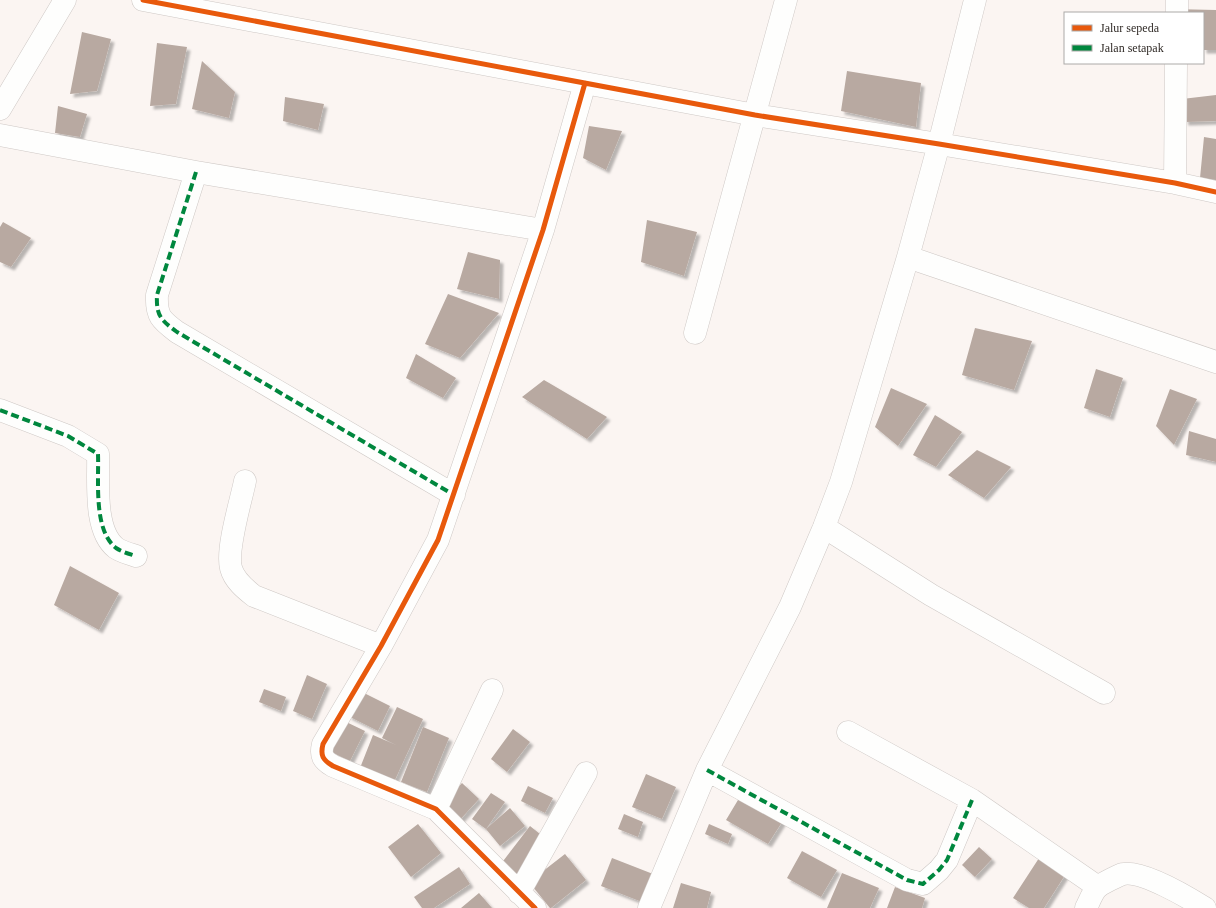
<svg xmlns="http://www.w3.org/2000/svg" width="1216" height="908" font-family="'Times New Roman',serif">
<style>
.building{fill:#b8a9a1;filter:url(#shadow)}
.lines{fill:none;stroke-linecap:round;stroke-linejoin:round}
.street-casing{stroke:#cec8c5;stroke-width:23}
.street{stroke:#fefefd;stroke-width:22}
.quiet{stroke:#00873e;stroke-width:4;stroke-dasharray:8 4;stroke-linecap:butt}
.cycleway-casing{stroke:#fff;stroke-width:8}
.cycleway{stroke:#e8590c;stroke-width:5}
</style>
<defs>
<filter id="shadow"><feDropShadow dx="3.5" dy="3.5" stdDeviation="1" flood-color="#0004"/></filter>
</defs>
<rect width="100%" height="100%" fill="#fbf5f2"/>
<path class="building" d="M1172,9L1216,10V50H1203V13H1172Z
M82,32L111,39L97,91L70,94Z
M157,43L187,47L176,104L150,106Z
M202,61L235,92L229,118L192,109Z
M847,71L921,83L916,127L841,111Z
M1216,95V121L1185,122L1182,99Z
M285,97L324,104L318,130L283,121Z
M58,106L87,114L80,137L55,133Z
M589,126L622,131L606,170L583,158Z
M1204,137L1216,139V180L1200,178Z
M647,220L697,232L684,276L641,262Z
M3,222L31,238L11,267L0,262V227Z
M468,252L500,260L499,299L457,289Z
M448,294L499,313L460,358L425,344Z
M975,328L1032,341L1014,390L962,375Z
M416,354L456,378L443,398L406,378Z
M1096,369L1123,378L1110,417L1084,408Z
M544,380L607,417L587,439L522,397Z
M891,388L927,404L898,446L875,427Z
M1170,389L1197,399L1174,445L1156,426Z
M935,415L962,432L936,467L913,455Z
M1189,431L1216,439V462L1186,455Z
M977,450L1011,467L984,498L948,475Z
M70,566L119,593L99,630L54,605Z
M307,675L327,684L312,719L293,711Z
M264,689L286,697L281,711L259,702Z
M360,691L390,706L378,731L348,716Z
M397,707L423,719L394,782L360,768L373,735L396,745L382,738Z
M342,720L365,731L350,761L327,750Z
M423,727L449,738L427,792L401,782Z
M513,729L530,742L507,772L491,759Z
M646,774L676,787L662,819L632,807Z
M462,783L479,799L457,823L439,807Z
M528,786L553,798L545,813L521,801Z
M491,793L505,802L486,829L472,819Z
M741,795L784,819L768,844L726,820Z
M510,808L525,826L500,846L486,829Z
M624,814L643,822L638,837L618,829Z
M418,824L441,853L411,877L388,847Z
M709,824L732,834L728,844L705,834Z
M530,826L545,838L513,881L497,869Z
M979,847L992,859L975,877L962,865Z
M802,851L837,870L821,897L787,878Z
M565,854L586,880L551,908H550L529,882Z
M1041,855L1067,872L1044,908H1029L1013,898Z
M612,858L653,874L642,902L601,886Z
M459,867L470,884L434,908H422L414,897Z
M842,873L879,888L870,908H827Z
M681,883L711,892L707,908H673Z
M895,887L925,898L922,908H887Z
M479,893L492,908H461Z"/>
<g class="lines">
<g class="street-casing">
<path id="street" d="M143,0L755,115L939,144L1175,183L1216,192
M1177,13V0
M0,109L65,0
M0,135L196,172L543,230
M196,172L157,295C156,316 161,320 177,332L454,495
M1175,183L1176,63
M908,257L1216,362
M695,333L786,0
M0,410L68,436L98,454C99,480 93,530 116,548C122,552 130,554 136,556
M245,481C241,501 226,549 231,568C234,580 245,589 254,596L381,646
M824,527L931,595L1104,693
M848,732L972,800L1098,887
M707,770L907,880L923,884L939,870L947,860L972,800
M436,809L492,690
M519,893L586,773
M535,908L436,809L333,766C323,760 320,756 323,744L381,646L438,540L543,230L585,83
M649,908L707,770L790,607L824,527L841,482L908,257L939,144L975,0
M1086,908C1089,902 1093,891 1098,887C1101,884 1119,875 1123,874C1142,870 1189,898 1205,908"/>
</g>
<use href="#street" class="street"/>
<path class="quiet" d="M196,172L157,295C156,316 161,320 177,332L454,495
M0,410L68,436L98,454C99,480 93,530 116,548C122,552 130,554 136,556
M707,770L907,880L923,884L939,870L947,860L972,800"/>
<g class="cycleway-casing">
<path id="cycleway" d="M143,0L755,115L939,144L1175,183L1216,192
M535,908L436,809L333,766C323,760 320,756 323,744L381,646L438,540L543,230L585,83"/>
</g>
<use href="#cycleway" class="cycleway"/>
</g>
<rect x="1064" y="12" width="140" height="52" fill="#ffffff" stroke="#acaaa8"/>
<rect x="1072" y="25" width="20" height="6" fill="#e8590c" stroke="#acaaa8"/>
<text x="1100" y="32" font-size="12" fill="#302a26">Jalur sepeda</text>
<rect x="1072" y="45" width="20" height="6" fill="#00873e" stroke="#acaaa8"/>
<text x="1100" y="52" font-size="12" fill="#302a26">Jalan setapak</text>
</svg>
